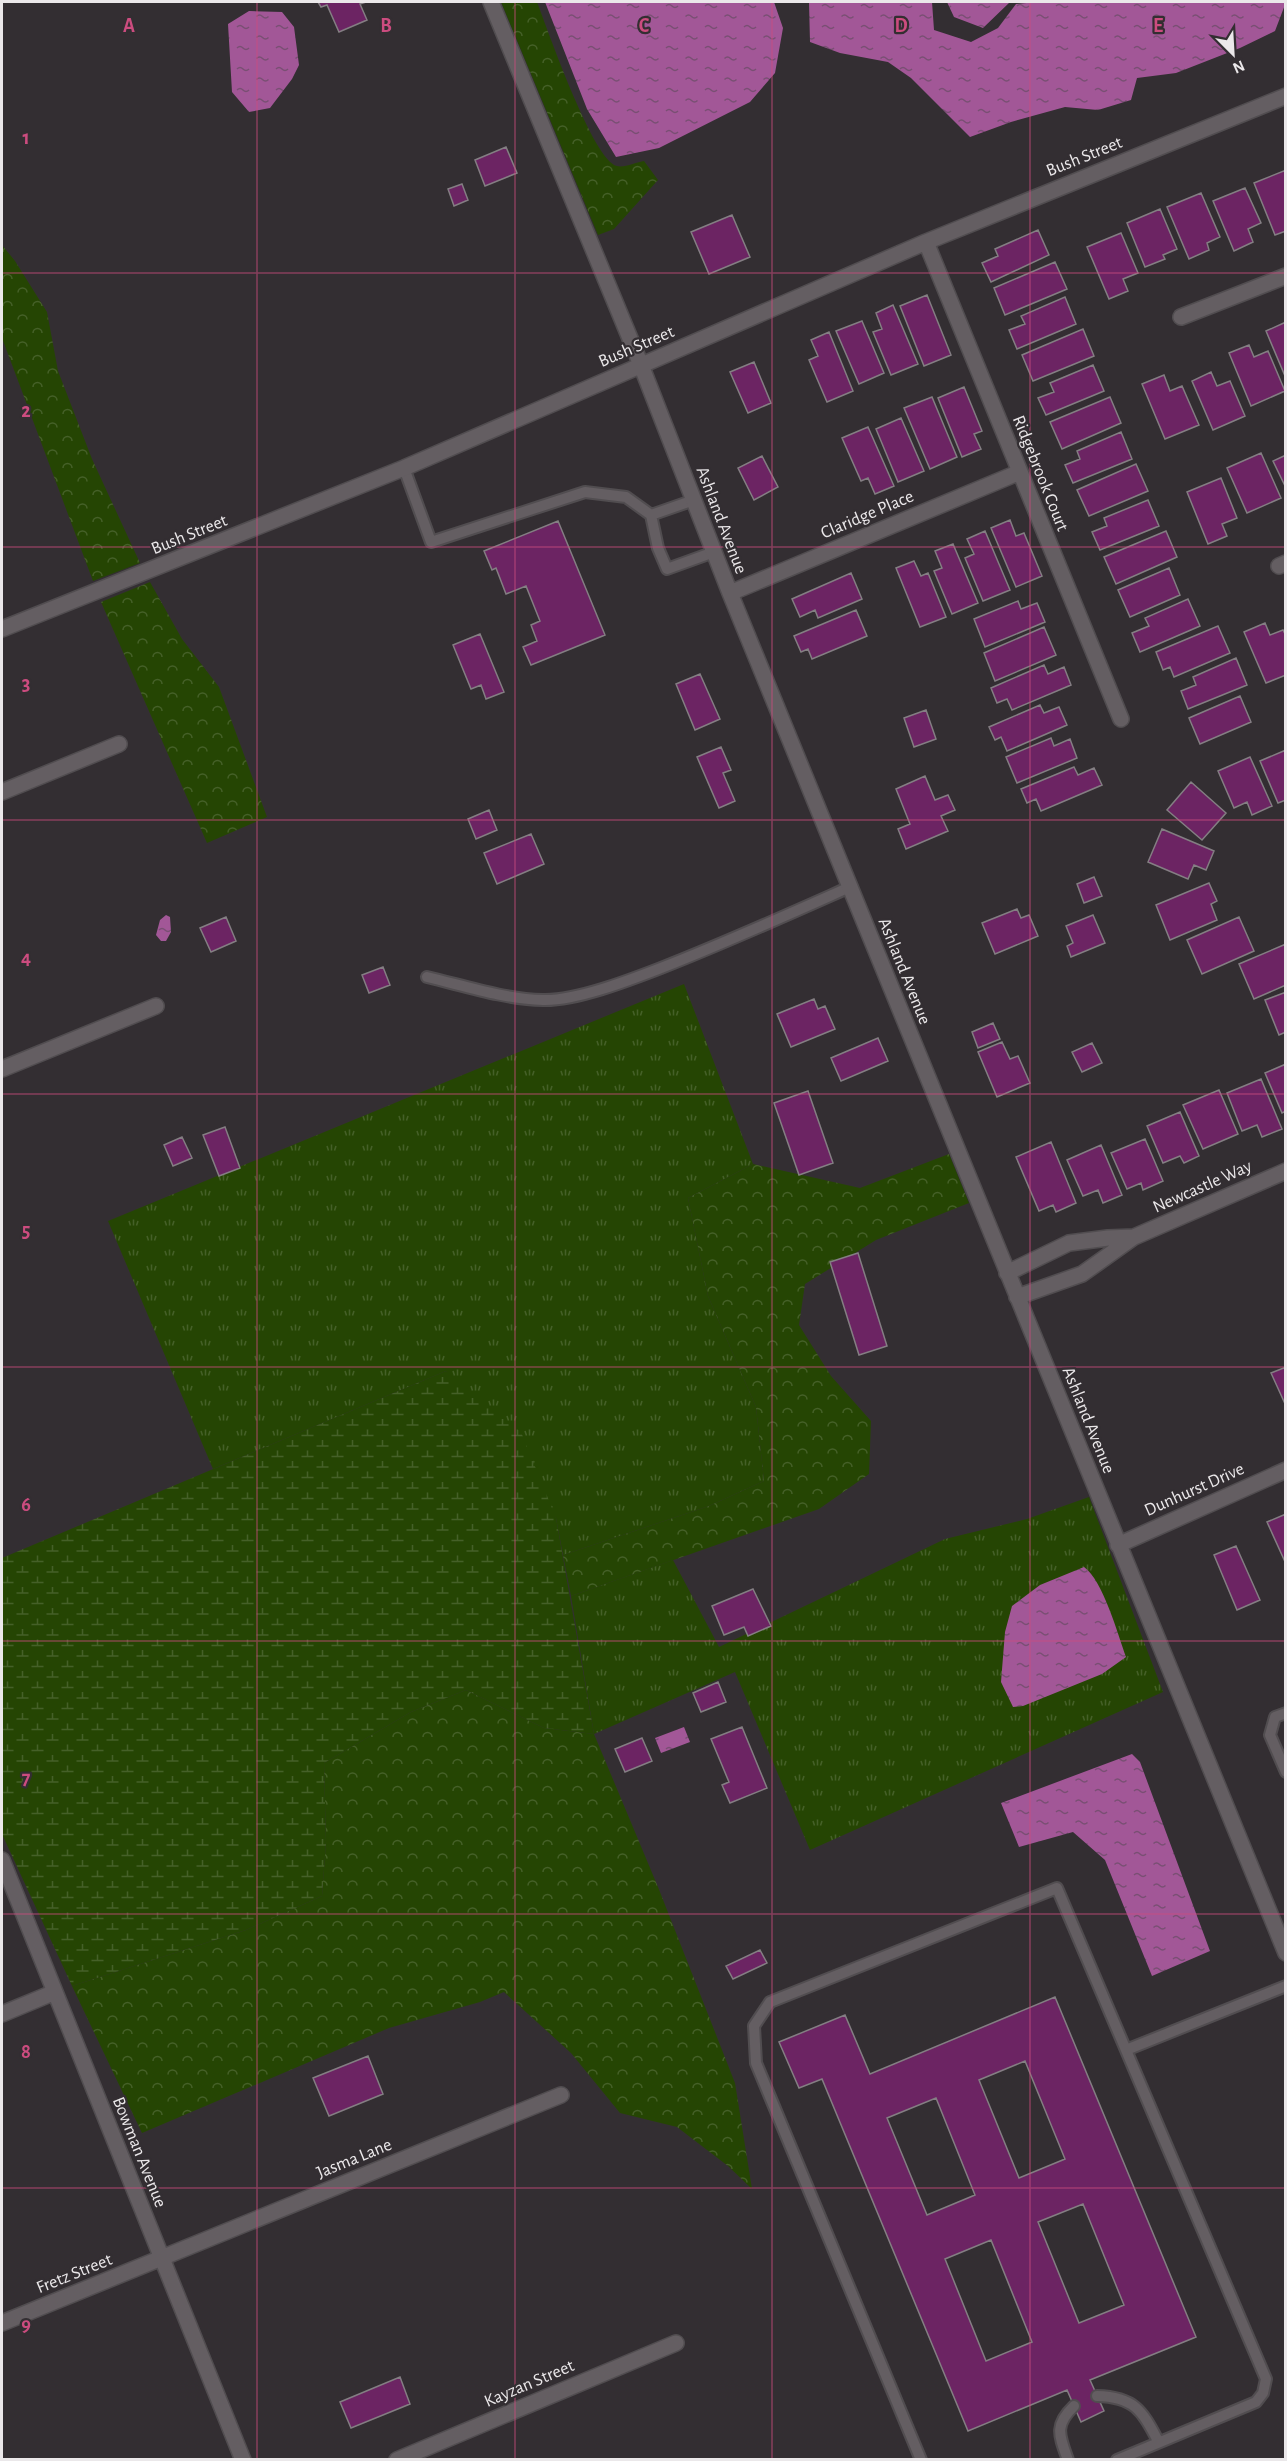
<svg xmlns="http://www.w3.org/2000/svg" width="1287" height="2461" font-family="'Alegreya Sans',sans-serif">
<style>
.grass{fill:url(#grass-tufts)}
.forest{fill:url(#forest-crowns)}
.wetland{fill:url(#wetland-marsh)}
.water{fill:url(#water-ripples)}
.building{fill:#6c2463;stroke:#847e83;stroke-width:1.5;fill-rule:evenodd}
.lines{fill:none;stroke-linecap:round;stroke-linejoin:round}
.service-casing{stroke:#514d50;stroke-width:14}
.minor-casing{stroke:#514d50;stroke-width:18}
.service{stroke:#645e62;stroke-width:10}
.minor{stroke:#645e62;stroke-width:15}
.grid{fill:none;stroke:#cc4c7f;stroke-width:1.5;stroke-opacity:0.55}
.labels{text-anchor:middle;stroke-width:4.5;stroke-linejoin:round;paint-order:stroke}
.street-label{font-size:18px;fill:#ebe8ea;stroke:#332e32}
.grid-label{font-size:20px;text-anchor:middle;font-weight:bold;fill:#cc4c7f;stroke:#332e32;stroke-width:4.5;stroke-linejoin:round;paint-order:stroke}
</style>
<defs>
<pattern id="grass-tufts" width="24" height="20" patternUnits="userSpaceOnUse" patternTransform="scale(1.5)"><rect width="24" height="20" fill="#254503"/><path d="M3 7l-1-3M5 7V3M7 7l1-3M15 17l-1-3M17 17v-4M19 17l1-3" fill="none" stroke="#456028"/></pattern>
<pattern id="forest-crowns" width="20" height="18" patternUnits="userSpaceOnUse" patternTransform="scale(1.5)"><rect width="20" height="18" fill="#254503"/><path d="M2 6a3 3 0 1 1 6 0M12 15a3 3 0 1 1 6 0" fill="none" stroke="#456028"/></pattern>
<pattern id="wetland-marsh" width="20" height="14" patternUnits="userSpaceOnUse" patternTransform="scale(1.5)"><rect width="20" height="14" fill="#254503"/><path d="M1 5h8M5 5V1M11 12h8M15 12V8" fill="none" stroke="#456028"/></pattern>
<pattern id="water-ripples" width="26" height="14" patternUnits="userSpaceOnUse" patternTransform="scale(1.5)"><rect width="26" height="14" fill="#a25797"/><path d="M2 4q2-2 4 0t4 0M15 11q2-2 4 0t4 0" fill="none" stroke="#794f73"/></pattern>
</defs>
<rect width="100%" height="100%" fill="#332e32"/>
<path class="grass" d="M684,984L753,1164L688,1198L708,1296L756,1407L764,1481L709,1506L563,1555L556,1518L446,1371L213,1469L108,1221Z
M1089,1497L1163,1692L810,1850L735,1672L594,1734L571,1596L673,1560L719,1647L945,1539L1027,1519Z"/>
<path class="forest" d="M501,2H537C547,28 593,161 617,166C624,168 637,162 644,161L658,180L614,229L598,235Z
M2,245L15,261L47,312L58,371L92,459L140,563L93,581L2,338Z
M150,582L182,639L219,687L267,817L207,843L101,602Z
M949,1154L969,1203L876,1240L805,1284L799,1325L831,1376L871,1421L869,1474L819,1509L571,1596L563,1555L709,1506L764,1481L756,1407L708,1296L688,1198L753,1164L860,1188Z
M466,1690L544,1728L594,1734L658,1887L735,2083L752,2189L728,2166L677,2127L620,2113L571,2053L504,1992L480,2002L389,2028L142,2133L72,1986L246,1930L322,1896L326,1842L324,1763L411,1712Z"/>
<path class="wetland" d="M446,1371L521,1432L556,1518L594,1734L544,1728L466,1690L411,1712L324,1763L326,1842L322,1896L246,1930L72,1986L2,1834V1558Z"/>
<path class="water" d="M545,2H774L783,28L775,73L750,102L659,148L616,157L587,109Z
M809,2H932L934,30L971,42L998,28L1016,4L1037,2H1286L1275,31L1240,48L1176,73L1137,78L1131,100L1098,110L1065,107L1011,122L970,137L911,78L888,62L840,53L810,42Z
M947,2H1010L983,28L954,17Z
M249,11L282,12L294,27L299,65L292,79L270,108L249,112L232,92L228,24Z
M166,915L170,917L171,932L166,941H161L156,935L160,920Z
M1084,1567C1103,1580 1118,1635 1126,1657L1102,1674L1023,1706L1013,1707L1001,1682L1005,1632L1012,1606L1040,1585Z
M684,1727L690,1742L661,1753L655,1738Z
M1132,1754L1140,1762L1210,1951L1152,1976L1105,1860L1073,1832L1019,1847L1001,1803Z"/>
<path class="building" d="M318,2H366L360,4L367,20L339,32L327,5L321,7Z
M506,147L517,173L485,186L475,160Z
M1286,170V231L1275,235L1254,183Z
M462,184L468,200L454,206L448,189Z
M1245,188L1261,223L1248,229L1253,242L1234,251L1213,201Z
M1201,193L1220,237L1207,243L1209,250L1189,259L1167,207Z
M1160,209L1177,249L1163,255L1165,259L1145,267L1127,223Z
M732,215L750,257L709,274L691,232Z
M1038,230L1049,255L991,282L982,263L998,256L995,249Z
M1121,233L1138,273L1123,279L1128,291L1109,299L1087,247Z
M1055,262L1067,289L1005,315L994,288Z
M927,295L951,355L924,366L900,306Z
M1065,297L1076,324L1017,349L1009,330L1025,324L1021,316Z
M893,305L918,364L891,375L873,332L882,329L876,313Z
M862,321L884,373L859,384L836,331Z
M1286,322V376H1285L1266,331Z
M1083,329L1094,356L1033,381L1022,355Z
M829,332L853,391L827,402L809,360L818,356L811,340Z
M1249,345L1254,357L1268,351L1285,391L1251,406L1229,353Z
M754,362L771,403L748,413L730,372Z
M1093,365L1104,391L1046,415L1038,398L1054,392L1050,383Z
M1211,372L1217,386L1230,381L1245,416L1213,430L1192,381Z
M1164,375L1170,391L1182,386L1199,425L1165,439L1142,384Z
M964,387L982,431L974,434L981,449L962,457L938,398Z
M932,397L957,457L930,469L904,408Z
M1110,397L1121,423L1062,449L1050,422Z
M901,418L924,471L898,482L876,429Z
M868,427L894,486L875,494L868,478L861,481L842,438Z
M1121,432L1132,459L1073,483L1065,465L1080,459L1077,451Z
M1261,453L1281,498L1247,513L1227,468Z
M1286,455V488L1273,461Z
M762,456L778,487L754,500L738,468Z
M1136,464L1148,491L1089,516L1077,490Z
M1221,478L1237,518L1222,524L1227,536L1208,544L1187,492Z
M1148,500L1159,526L1100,550L1092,532L1107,526L1104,518Z
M1010,520L1016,536L1024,533L1042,576L1016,587L991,528Z
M558,521L605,635L531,665L523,647L537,641L531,625L540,621L526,586L506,594L496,568L492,570L484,551Z
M985,531L1010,590L983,601L965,558L974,554L967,539Z
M1166,531L1177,557L1116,584L1104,557Z
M953,544L978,603L952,614L934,571L942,568L935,551Z
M914,561L921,576L928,573L946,617L920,627L896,568Z
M1169,568L1180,595L1130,617L1118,590Z
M851,573L862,599L818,618L815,610L800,617L792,599Z
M1188,599L1200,626L1140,652L1132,633L1149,626L1145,618Z
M1018,601L1021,609L1037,603L1045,622L985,647L974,619Z
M856,610L867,636L812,659L808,649L801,652L794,636Z
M1265,623L1270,635L1283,630L1286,636V675L1266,683L1244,632Z
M1218,626L1230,653L1174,677L1170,667L1163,670L1156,652Z
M1044,627L1056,655L995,681L984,653Z
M480,634L504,692L486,699L481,685L471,689L453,645Z
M1236,658L1247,685L1188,709L1181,691L1196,685L1193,677Z
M1044,665L1048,674L1064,667L1071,685L1012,710L1007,699L997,703L991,688Z
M700,674L720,719L695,730L676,684Z
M1240,696L1251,722L1200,744L1189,718Z
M1040,705L1044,713L1059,707L1067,725L1007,751L1001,737L995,740L989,727Z
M926,710L936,739L914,747L904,718Z
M1051,738L1054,746L1070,739L1077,758L1017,783L1006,757Z
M721,747L731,770L723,773L735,801L719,808L697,757Z
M1286,750V800L1278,803L1260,761Z
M1250,757L1272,806L1252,815L1247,802L1234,808L1218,771Z
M1074,767L1078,775L1094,768L1102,785L1041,811L1036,799L1027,803L1021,789Z
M925,776L935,800L948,795L955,810L941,816L948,831L906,849L898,829L910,824L896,789Z
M1191,782L1226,813L1202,840L1167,810Z
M489,810L497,830L476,839L468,819Z
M1162,829L1214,851L1206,870L1194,865L1188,879L1148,862Z
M531,834L544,864L497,884L484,853Z
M1094,877L1102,896L1084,903L1077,884Z
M1209,883L1217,901L1211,904L1217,920L1170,940L1156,905Z
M1017,909L1021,918L1029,915L1038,936L995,954L982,923Z
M1093,915L1105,943L1071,957L1067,946L1073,943L1066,926Z
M226,917L236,941L211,952L200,928Z
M1239,917L1254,951L1202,974L1187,940Z
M1286,944V985L1254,999L1239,964Z
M383,967L390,985L369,993L362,975Z
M1286,992V1032L1279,1035L1265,1000Z
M814,999L818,1009L825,1006L835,1029L791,1047L777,1014Z
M993,1023L1000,1039L978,1048L972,1032Z
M878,1038L888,1061L841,1081L831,1058Z
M1002,1042L1010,1059L1018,1056L1030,1083L997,1097L978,1052Z
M1092,1043L1102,1063L1082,1072L1072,1052Z
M1286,1064V1111L1282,1113L1265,1073Z
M1261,1079L1282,1129L1262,1137L1257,1125L1242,1131L1227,1093Z
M1219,1090L1238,1134L1203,1149L1183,1105Z
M808,1091L833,1163L799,1175L774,1103Z
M1180,1112L1199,1156L1184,1163L1180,1156L1163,1163L1147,1126Z
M225,1127L240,1168L219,1176L203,1135Z
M182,1137L192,1158L173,1166L164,1145Z
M1145,1139L1163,1181L1143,1190L1141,1183L1127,1189L1111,1153Z
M1051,1142L1076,1203L1056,1212L1053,1205L1039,1211L1016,1157Z
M1101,1145L1122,1195L1103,1203L1098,1190L1083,1196L1067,1160Z
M858,1253L887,1346L859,1355L830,1262Z
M1286,1367V1406L1271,1373Z
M1286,1514V1564L1267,1522Z
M1236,1546L1260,1600L1237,1610L1214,1555Z
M753,1589L771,1626L748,1636L744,1627L724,1635L712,1606Z
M718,1682L726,1702L701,1712L693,1693Z
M742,1727L767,1788L730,1803L722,1785L729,1782L711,1739Z
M642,1738L652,1761L625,1772L615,1749Z
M760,1950L767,1963L733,1979L726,1966Z
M1055,1997L1196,2337L1090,2380L1104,2411L1081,2422L1067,2390L968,2431L822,2079L799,2088L779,2042L845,2015L870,2074ZM1025,2061L1065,2159L1019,2178L979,2080ZM936,2098L975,2195L927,2215L887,2118ZM1083,2204L1124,2305L1079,2323L1038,2222ZM991,2240L1032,2342L986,2361L945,2259Z
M368,2056L383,2094L329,2116L313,2078Z
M400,2377L410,2404L351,2428L340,2402Z"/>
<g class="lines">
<g class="service-casing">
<path id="service" d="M404,468L431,542L585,492L626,497L651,515L694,500
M651,515L658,548L667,569L714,552
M427,977C465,986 504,999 543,1000C576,1001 630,980 661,968C725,943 787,915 850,887
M1286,1713L1275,1717L1270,1735L1286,1772
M1126,2050L1286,1986
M1097,2396C1134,2397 1142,2410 1158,2441
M921,2460L756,2063L754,2026L770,2002L1057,1888L1266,2379L1263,2393L1256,2402L1117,2460
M1068,2460C1059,2435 1054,2425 1074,2406"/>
</g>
<g class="minor-casing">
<path id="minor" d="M491,2L641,365L730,593L850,887L1286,1953
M926,242L1121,719
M1181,317L1286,276
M1279,566L1286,563
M730,593L1020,472
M2,629L404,468L926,242L1286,96
M2,792L119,744
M2,1069L156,1006
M1007,1273L1069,1243L1108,1238L1134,1237
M1017,1297L1082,1274L1134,1237L1286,1171
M1118,1545L1286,1470
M2,1860L243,2460
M2,2014L55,1992
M2,2323L561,2095
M397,2460L676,2343"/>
</g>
<use href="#service" class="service"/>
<use href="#minor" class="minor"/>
</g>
<path class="grid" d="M257,2V2460M515,2V2460M772,2V2460M1030,2V2460M2,273H1286M2,547H1286M2,820H1286M2,1094H1286M2,1367H1286M2,1641H1286M2,1914H1286M2,2188H1286"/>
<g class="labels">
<g class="street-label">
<text transform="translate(1084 156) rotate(-22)" y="6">Bush Street</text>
<text transform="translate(636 346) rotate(-23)" y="6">Bush Street</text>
<text transform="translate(1041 473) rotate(68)" y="6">Ridgebrook Court</text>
<text transform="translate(867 514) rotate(-23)" y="6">Claridge Place</text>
<text transform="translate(722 520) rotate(69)" y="6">Ashland Avenue</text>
<text transform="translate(189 534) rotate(-22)" y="6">Bush Street</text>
<text transform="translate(905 971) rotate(68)" y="6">Ashland Avenue</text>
<text transform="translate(1202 1186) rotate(-24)" y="6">Newcastle Way</text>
<text transform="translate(1089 1420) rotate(68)" y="6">Ashland Avenue</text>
<text transform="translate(1194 1489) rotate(-24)" y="6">Dunhurst Drive</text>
<text transform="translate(140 2152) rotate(68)" y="6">Bowman Avenue</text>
<text transform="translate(354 2158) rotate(-22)" y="6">Jasma Lane</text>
<text transform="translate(74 2273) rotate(-22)" y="6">Fretz Street</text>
<text transform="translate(529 2383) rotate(-23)" y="6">Kayzan Street</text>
</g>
</g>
<g class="grid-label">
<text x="129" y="32">A</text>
<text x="386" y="32">B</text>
<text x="644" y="32">C</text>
<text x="901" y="32">D</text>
<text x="1158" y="32">E</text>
<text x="26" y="144">1</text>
<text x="26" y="417">2</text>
<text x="26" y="690">3</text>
<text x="26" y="964">4</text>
<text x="26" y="1237">5</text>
<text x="26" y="1511">6</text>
<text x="26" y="1784">7</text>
<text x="26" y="2058">8</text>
<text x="26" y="2331">9</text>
</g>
<rect width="1287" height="2461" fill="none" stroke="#ebe8ea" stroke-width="6"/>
<g transform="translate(1233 54) rotate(156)" stroke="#332e32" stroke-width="4.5" paint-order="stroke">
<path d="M0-4.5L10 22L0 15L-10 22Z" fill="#ebe8ea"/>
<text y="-9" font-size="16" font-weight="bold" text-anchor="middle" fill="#ebe8ea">N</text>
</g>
</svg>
